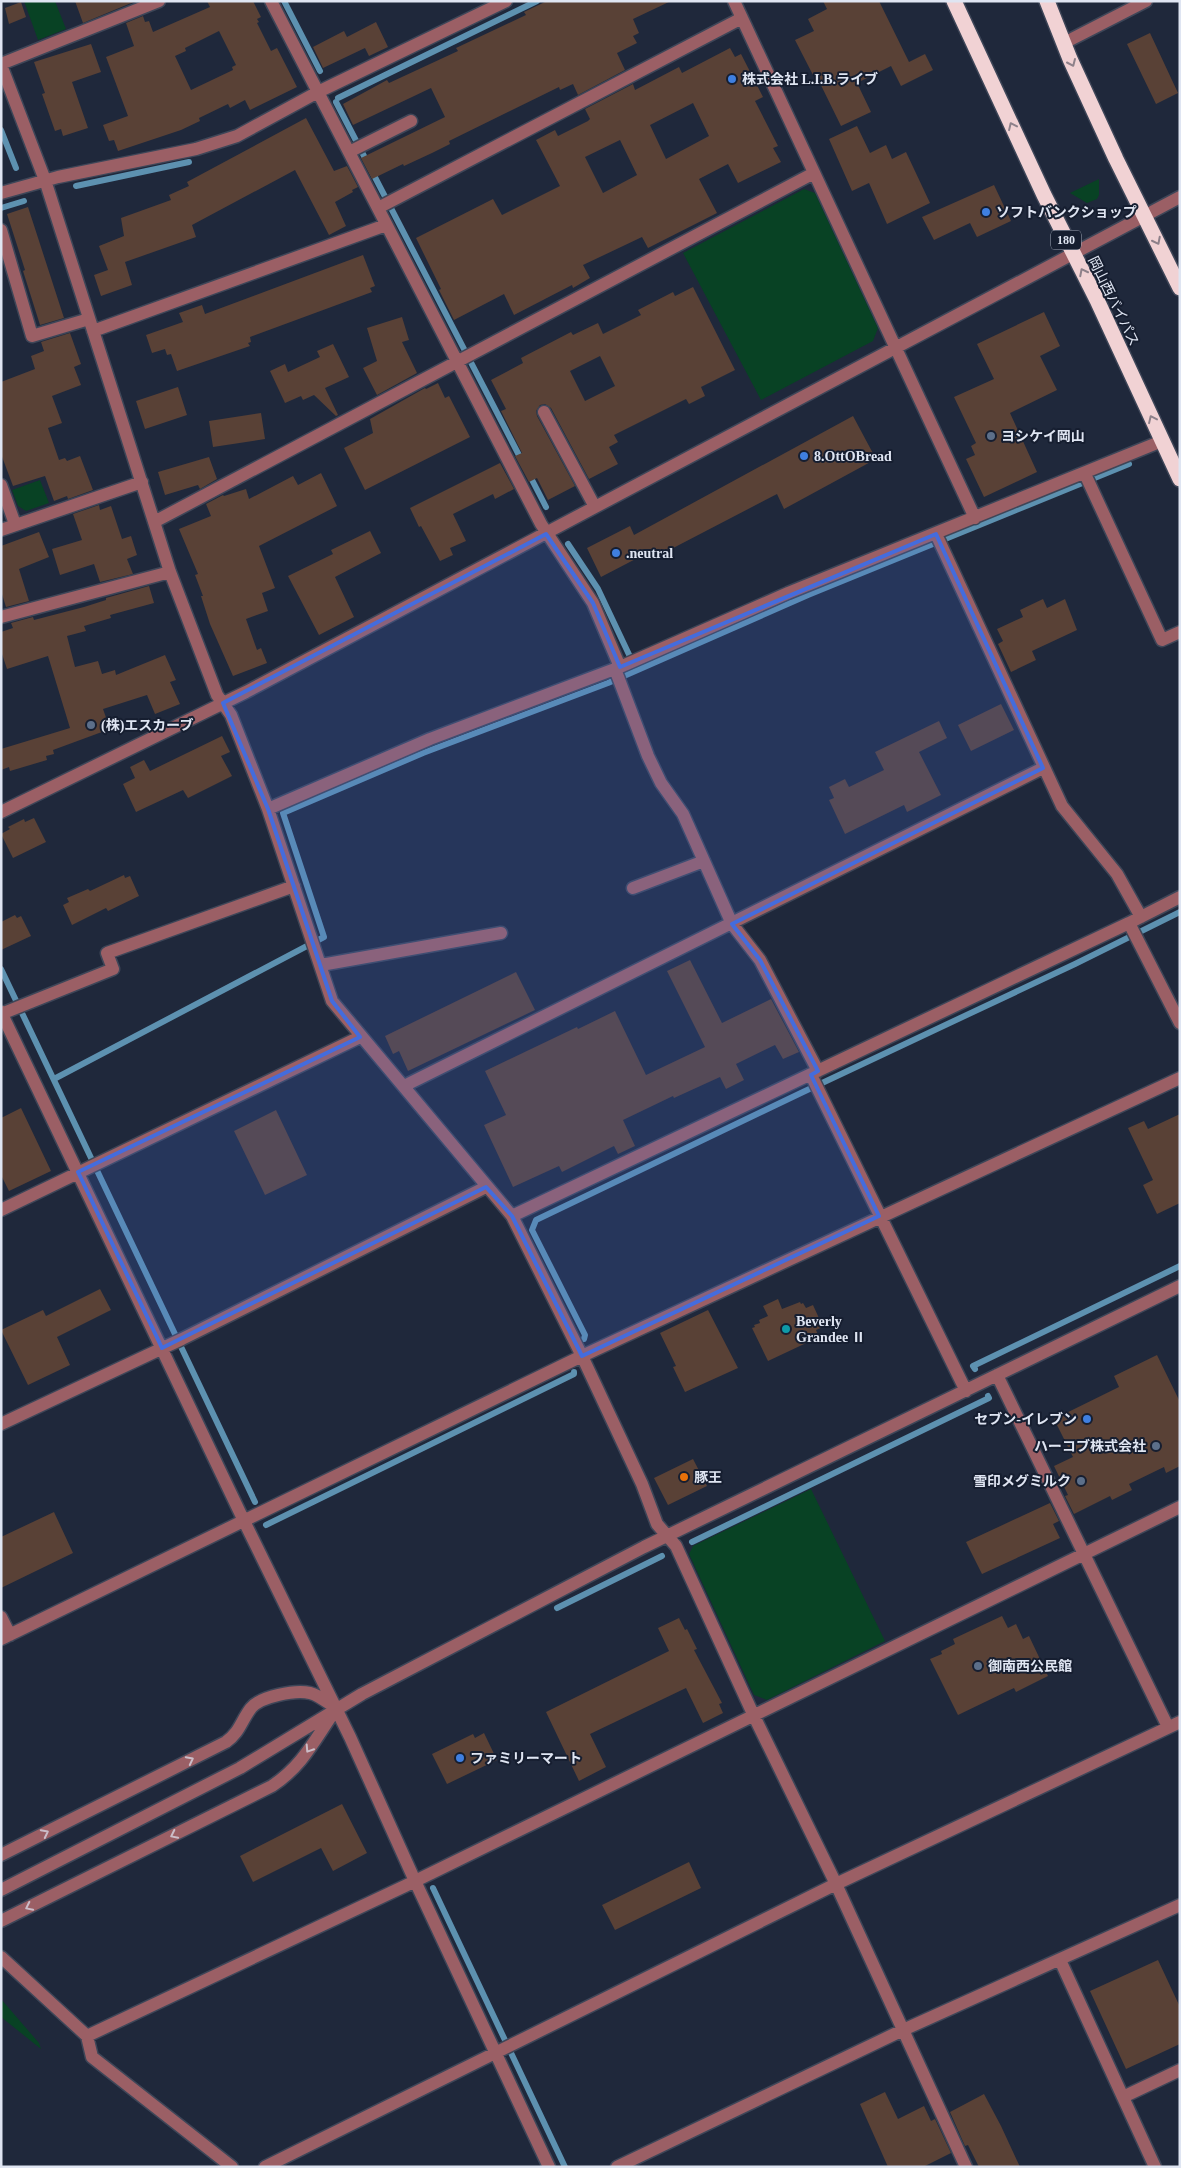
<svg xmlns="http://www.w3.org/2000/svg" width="1181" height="2168" font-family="'Times New Roman','Noto Sans JP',serif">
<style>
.green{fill:#084224}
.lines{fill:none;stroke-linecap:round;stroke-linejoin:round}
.stream{stroke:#5d91b0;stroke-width:6}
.building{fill:#594136;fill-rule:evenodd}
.minor-casing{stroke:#3e4658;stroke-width:15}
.highway-casing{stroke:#3e4658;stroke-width:18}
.minor{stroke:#9b5f65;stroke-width:12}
.highway{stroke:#f1d2d4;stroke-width:15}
.oneway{stroke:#8e818a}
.oneway2{stroke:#cbbdc8}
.marked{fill:#446cdd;fill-opacity:0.2;stroke:#446cdd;stroke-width:4;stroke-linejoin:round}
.shop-dot{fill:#3f7fe0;stroke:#161e30;stroke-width:2}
.service-dot{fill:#5c6f8a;stroke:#161e30;stroke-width:2}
.culture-dot{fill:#0f9aa8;stroke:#161e30;stroke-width:2}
.food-dot{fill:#e8710a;stroke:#161e30;stroke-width:2}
.labels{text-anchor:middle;stroke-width:4;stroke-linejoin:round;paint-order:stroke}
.shield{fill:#161e30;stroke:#a3a9b8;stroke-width:1}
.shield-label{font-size:12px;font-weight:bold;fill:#dfe5f2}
.poi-label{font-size:14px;font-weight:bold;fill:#dfe5f2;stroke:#161e30;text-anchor:start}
.street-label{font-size:14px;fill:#dfe5f2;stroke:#161e30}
</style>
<rect width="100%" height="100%" fill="#1f283b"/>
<path class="green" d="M24,1H55L66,29L38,40Z
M1099,179V195L1097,199L1087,203L1070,193Z
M804,189L815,193L878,328L873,341L761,400L683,253Z
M40,480L49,503L26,511L18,506L12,490Z
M811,1489L885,1641L767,1700L754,1695L689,1554L693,1546Z
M1,1999L39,2043L41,2049L1,2017Z"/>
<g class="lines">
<path class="stream" d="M284,1L320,71
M338,98L537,1
M336,102L522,461
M1,130L16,168
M76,186L189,162
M1,208L24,201
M529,474L546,507
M568,544L598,589L633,663
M1,969L255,1502
M54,1079L324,937L283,813L423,753L608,683L808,595L1129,464
M584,1339L585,1335L532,1230L536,1220L803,1092L1075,964L1180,912
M975,1369L973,1366L1180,1266
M266,1525L574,1374V1372
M692,1542L989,1398L988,1396
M557,1608L662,1556
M433,1888L565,2167"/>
</g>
<path class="building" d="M75,1H136L83,23Z
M207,1H253L261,17L257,19L259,22L257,23L271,51L277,48L297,87L250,110L245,100L230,108L228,104L199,118L200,121L181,130L118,151L114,140L109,141L103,125L128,116L106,57L134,46L126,23L143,16L145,22L149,21L153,32L210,7ZM219,31L236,65L232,67L233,70L191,90L175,56L186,51L185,48Z
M547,1H671L633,19L639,33L633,36L637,43L617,53L625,70L578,95L573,84L560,90L559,87L449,141L450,144L432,153L404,166L403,164L372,179L361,158L445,117L431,88L353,125L343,104L387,80L389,83L458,51L456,48L526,15L524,12Z
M823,1H879L909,62L925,54L933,70L901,86L891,66L857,83L871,112L841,126L815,73L813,75L795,40L814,31L808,19L827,9Z
M21,2L26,17L9,24L5,8Z
M376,22L388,47L369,56L365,48L323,68L313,47L344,31L347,37Z
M1150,33L1178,93L1156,104L1127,44Z
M91,44L101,72L72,82L88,128L63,136L61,129L55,131L42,94L45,93L34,62Z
M730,48L735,57L741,54L763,97L755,101L778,146L773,148L781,162L738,183L728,164L699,179L717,213L648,248L642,237L583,265L590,278L573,288L572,285L514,315L504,294L454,320L439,290L441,289L416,238L493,199L502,215L560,186L536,140L555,130L558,136L588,121L590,119L585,109L633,84L635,90L679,67L682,73ZM693,103L709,136L666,159L650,125ZM620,140L637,175L603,193L585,157Z
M306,118L334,171L347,166L358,187L352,190L353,192L335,202L346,226L329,235L295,170L192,225L196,237L125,262L132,285L101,296L94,275L108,270L99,246L124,236L121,218L171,200L169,195L189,186L187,182Z
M857,126L870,153L886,145L892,159L906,152L930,203L887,224L869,183L852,191L829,139Z
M994,185L1011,221L977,237L970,223L934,240L922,217Z
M28,207L64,318L40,325L23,271L25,270L7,214Z
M363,255L375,286L370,288L372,292L250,337L251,342L248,343L250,346L177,371L171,354L167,355L165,349L152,353L146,335L183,322L179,313L202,305L205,314Z
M693,287L735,370L701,387L705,396L689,404L686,399L614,435L618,442L609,447L618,464L589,479L551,408L545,404L540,405L536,411L537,416L575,486L548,500L537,478L529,482L515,456L522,453L501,411L506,409L491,380L523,363L521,358L571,332L573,335L598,323L603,334L641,315L638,310L673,292L675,296ZM600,356L615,386L585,401L570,371Z
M1044,312L1060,346L1040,356L1057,390L1010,413L1037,472L984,497L966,459L975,455L971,446L976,443L954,397L994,379L977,344Z
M402,317L409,340L402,342L417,373L377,395L363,368L377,361L367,328Z
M70,333L81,364L74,367L81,385L52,396L62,423L48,428L59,460L65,458L67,461L80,456L93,490L68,499L67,496L54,501L45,476L13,486L1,454V382L35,369L31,356L44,351L41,342Z
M333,344L349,377L325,388L338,415L336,416L314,395L303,400L301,396L285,403L270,371L285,364L288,372L320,357L317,351Z
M438,383L445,398L449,396L470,437L365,490L344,448L373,433L370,419L425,388L426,389Z
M178,387L187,415L145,429L136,401Z
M261,413L265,439L213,447L209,421Z
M853,416L876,459L784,509L777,494L654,558L651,551L601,577L587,548L630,526L634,535Z
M209,457L217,479L200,489L198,485L165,495L158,472Z
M500,463L514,489L495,499L493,494L453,514L466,541L450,548L453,555L440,561L421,526L419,527L410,508Z
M321,473L337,506L259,546L275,588L262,593L268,611L246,619L257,650L261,648L267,663L233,676L210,624L201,596H203L195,575L198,574L179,529L211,516L206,504L223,495L224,496L246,489L249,499L293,476L298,485Z
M99,505L100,510L111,506L122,539L131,536L137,555L127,559L133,574L100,582L94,564L60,575L52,549L82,540L73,514Z
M370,531L381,553L335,577L354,617L319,635L288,576L333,554L331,550Z
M39,532L49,557L19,569L29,601L6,607L1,591V546Z
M149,586L154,603L110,615L111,618L84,626L86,631L67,636L75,667L98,661L102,674L115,670L116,675L165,655L176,680L170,682L180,704L155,714L147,695L103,709L110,729L53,750L54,754L46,756L47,760L10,771L9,767L1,770V749L70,728L48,656L7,669L1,651V632L13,628L11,623L33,617L34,620L84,607L106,600V598Z
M1043,599L1047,608L1065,599L1077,630L1032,651L1036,660L1011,672L998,644L1003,641L997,629L1023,617L1020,610Z
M1001,704L1014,730L971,751L958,725Z
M939,721L947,738L919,752L941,795L907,812L904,805L845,834L829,800L834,798L829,787L845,779L849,787L884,770L875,752Z
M222,736L230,752L221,756L232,776L188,798L183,790L136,812L123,784L135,778L130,767L144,760L150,771Z
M34,818L46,842L13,858L1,834L10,829L8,827L24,819L25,822Z
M124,875L125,878L130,876L139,896L108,911L106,908L72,925L63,905L69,902L67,898L88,889L90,891Z
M15,915L17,918L21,916L31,936L1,950V922Z
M690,960L722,1023L771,999L799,1052L783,1059L775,1045L736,1064L744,1080L726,1089L720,1077L674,1098L673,1096L623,1120L635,1146L618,1154L614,1146L562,1172L559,1166L513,1187L484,1125L506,1115L485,1071L577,1027L578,1029L615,1011L646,1075L705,1047L667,971Z
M516,972L535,1010L408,1071L399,1051L393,1054L385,1036Z
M21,1108L51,1171L9,1191L1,1175V1118Z
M276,1110L307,1175L265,1195L234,1131Z
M1180,1114V1203L1157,1214L1143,1185L1153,1180L1128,1128L1144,1121L1148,1129Z
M100,1289L111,1310L57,1337L70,1365L28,1385L1,1330L43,1310L46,1316Z
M778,1299L782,1309L800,1302L801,1304L803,1303L806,1308L813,1305L823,1327L816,1330L819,1337L768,1361L752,1328L755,1327L754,1325L760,1323L759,1320L768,1316L763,1306Z
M708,1310L738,1368L685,1392L673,1367L676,1366L660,1333Z
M1157,1355L1180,1402V1466L1166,1473L1164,1467L1129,1484L1132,1490L1112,1500L1110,1496L1074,1514L1065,1496L1068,1495L1054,1466L1073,1457L1054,1419L1119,1387L1114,1376Z
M693,1459L707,1486L668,1505L654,1478Z
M1050,1503L1059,1521L1053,1524L1060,1538L982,1574L966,1542Z
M54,1512L73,1553L1,1588V1537Z
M1002,1616L1008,1628L1016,1624L1023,1639L1029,1636L1048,1676L1016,1692L1014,1688L958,1715L930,1659L942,1654L941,1651L955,1644L953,1639Z
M679,1618L685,1630L687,1629L697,1649L694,1650L722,1703L719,1704L723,1713L703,1723L686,1688L590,1734L606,1767L579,1781L546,1712L669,1651L658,1628Z
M484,1733L497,1760L447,1784L432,1754L473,1734L475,1738Z
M342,1804L367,1853L333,1871L321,1848L253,1882L240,1856Z
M689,1862L701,1888L615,1930L602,1905Z
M1158,1960L1180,2007V2044L1126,2069L1090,1991Z
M885,2092L898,2119L924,2106L931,2121L935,2119L951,2153L923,2167H888L860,2104Z
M984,2094L1001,2126L1020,2167H979L968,2145L965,2146L950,2112Z"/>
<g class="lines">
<g class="minor-casing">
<path id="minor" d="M271,1L541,524L593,603L620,667
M734,1L975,518
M1064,43L1146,1
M1,64L159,1
M1,65L45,180L170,572L217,695L231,715L268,809L332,1001L512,1216L582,1356L642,1484L657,1524L676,1546L753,1714L836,1884L966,2167
M349,152L411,121
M1,193L58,177L196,149L237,136L318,92L506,1
M378,208L742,18
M1,230L32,336L89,319
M93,331L386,225
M544,412L595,507
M1085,474L1162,640L1180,632
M1,485L15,524
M154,522L814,173
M1,530L142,482
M936,534L1062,806L1117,874L1141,917
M1,617L170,572
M615,669L648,756L661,783L683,814L732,924L760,960L818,1071
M268,809L430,739L620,667L788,593L1162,441
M1,812L246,692L1180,197
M633,888L704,861
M1129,923L1180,1023
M321,965L501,933
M1,1012L244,1521L350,1737L415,1881L549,2167
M1,1014L113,969L107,953L294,886
M811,1075L966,1391
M404,1086L1043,768
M1,1210L360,1037
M512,1216L1129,923L1180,897
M997,1375L1168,1727
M1,1424L182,1339L486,1187
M1,1617L10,1635
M1,1639L582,1356L1180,1078
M1,1855L226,1742C240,1732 241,1721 251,1708C261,1696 295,1690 310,1693C319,1695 328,1703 337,1709
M1,1890L240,1768L362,1694L644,1547L1180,1286
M1,1921L272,1786C301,1767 313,1743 332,1715
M1,1957L87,2036L92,2057L232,2167
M1060,1960L1155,2167
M87,2036L405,1886L1180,1507
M1123,2097L1180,2070
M265,2167L836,1884L1180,1722
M617,2167L903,2030L1180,1905"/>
</g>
<g class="highway-casing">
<path id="highway" d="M954,1L1044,195L1097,300L1180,479
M1047,1L1070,59L1116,159L1180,288"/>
</g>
<use href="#minor" class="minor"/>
<use href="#highway" class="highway"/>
</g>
<defs><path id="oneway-chevron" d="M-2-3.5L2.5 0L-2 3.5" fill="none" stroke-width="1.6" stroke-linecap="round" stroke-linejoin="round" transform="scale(1.25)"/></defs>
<g class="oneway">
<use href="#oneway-chevron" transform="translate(1072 63) rotate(66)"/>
<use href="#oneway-chevron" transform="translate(1012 126) rotate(-115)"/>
<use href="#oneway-chevron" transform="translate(1157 241) rotate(63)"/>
<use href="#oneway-chevron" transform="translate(1083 272) rotate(-117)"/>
<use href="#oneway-chevron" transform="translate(1152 419) rotate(-115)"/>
</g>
<g class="oneway2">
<use href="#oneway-chevron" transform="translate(309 1749) rotate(123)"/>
<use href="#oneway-chevron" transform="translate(190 1760) rotate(-27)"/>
<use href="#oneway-chevron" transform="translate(45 1833) rotate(-27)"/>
<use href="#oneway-chevron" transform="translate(174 1835) rotate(154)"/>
<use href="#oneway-chevron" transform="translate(29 1907) rotate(154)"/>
</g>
<path class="marked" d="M546,534L593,603L620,667L936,534L1043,768L732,924L760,960L818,1071L811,1075L879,1216L582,1356L512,1216L486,1187L162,1348L78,1172L360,1037L332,1001L268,809L223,703Z"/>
<g class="shop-dot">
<circle cx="732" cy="79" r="5"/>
<circle cx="986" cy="212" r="5"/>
<circle cx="804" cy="456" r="5"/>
<circle cx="616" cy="553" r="5"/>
<circle cx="1087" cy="1419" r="5"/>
<circle cx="460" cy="1758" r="5"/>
</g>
<g class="service-dot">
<circle cx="991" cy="436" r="5"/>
<circle cx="91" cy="725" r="5"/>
<circle cx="1156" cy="1446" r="5"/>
<circle cx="1081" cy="1481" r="5"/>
<circle cx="978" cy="1666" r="5"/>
</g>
<circle class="culture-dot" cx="786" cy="1329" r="5"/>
<circle class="food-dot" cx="684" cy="1477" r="5"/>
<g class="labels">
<rect class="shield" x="1051" y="230.5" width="30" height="19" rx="4"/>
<g class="shield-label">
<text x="1066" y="244">180</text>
</g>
<g class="poi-label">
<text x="742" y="84">株式会社 L.I.B.ライブ</text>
<text x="996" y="217">ソフトバンクショップ</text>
<text x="1001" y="441">ヨシケイ岡山</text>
<text x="814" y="461">8.OttOBread</text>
<text x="626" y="558">.neutral</text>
<text x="101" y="730">(株)エスカーブ</text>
<text x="796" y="1326">Beverly<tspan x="796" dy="16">Grandee Ⅱ</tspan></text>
<text x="1077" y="1424" text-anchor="end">セブン-イレブン</text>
<text x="1146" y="1451" text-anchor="end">ハーコブ株式会社</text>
<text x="694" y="1482">豚王</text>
<text x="1071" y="1486" text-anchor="end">雪印メグミルク</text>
<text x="988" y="1671">御南西公民館</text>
<text x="470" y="1763">ファミリーマート</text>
</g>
<g class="street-label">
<text transform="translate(1114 301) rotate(64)" y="5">岡山西バイパス</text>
</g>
</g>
<rect width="1181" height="2168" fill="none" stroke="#dfe5f2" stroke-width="5"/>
</svg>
